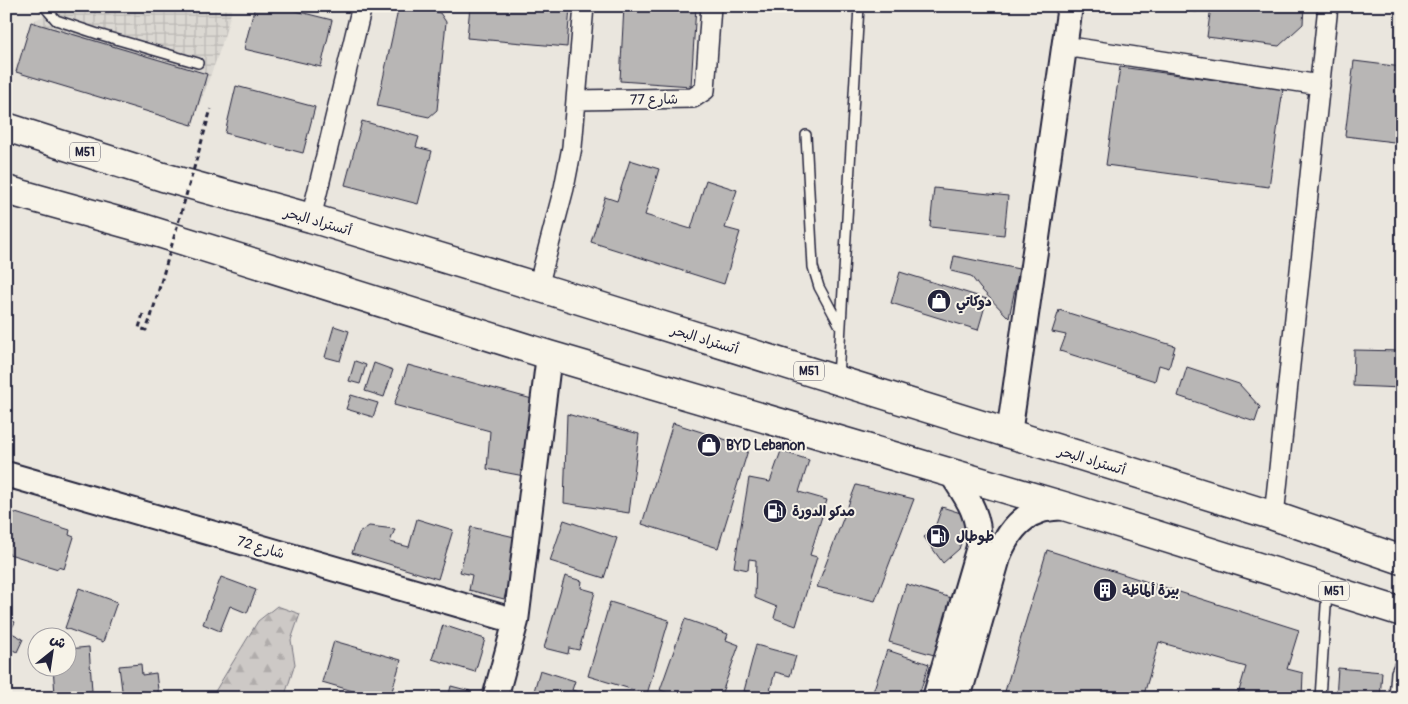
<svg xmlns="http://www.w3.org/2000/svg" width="1408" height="704" font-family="Pangolin,'Playpen Sans Arabic',sans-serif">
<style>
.industrial{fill:url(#industrial-grid)}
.forest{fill:url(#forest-firs);stroke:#787680}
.building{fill:#b8b6b5;stroke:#22223b}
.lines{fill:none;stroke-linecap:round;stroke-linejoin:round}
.service-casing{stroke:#22223b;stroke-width:12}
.minor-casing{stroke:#22223b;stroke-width:22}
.tertiary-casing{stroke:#22223b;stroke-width:28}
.motorway-casing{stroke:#22223b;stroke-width:31}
.path{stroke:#22223b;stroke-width:3;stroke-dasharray:5 4;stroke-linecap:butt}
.service{stroke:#f7f3e8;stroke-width:9}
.minor{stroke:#f7f3e8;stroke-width:19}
.tertiary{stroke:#f7f3e8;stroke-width:24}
.motorway{stroke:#f7f3e8;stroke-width:28}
.path-bridge{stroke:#22223b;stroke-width:3;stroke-dasharray:5 4;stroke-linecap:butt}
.labels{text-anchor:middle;stroke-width:4;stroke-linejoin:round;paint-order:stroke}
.shield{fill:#f7f3e8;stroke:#62616f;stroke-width:1}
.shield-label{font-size:12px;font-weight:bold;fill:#22223b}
.street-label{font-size:14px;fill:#22223b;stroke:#f7f3e8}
.poi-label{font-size:14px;font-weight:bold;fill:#22223b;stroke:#f7f3e8;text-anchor:start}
</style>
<defs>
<pattern id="industrial-grid" width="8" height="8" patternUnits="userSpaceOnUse" patternTransform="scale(1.25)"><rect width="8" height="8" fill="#dbd8d2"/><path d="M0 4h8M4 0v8" fill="none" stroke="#bcb9b5"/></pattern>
<pattern id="forest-firs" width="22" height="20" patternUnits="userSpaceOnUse" patternTransform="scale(1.25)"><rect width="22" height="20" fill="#cdc9c6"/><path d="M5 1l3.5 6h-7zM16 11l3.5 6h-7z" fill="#b0acab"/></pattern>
</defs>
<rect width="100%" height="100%" fill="#eae6de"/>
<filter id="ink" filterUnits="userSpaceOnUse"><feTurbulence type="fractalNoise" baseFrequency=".02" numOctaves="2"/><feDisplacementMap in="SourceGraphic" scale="10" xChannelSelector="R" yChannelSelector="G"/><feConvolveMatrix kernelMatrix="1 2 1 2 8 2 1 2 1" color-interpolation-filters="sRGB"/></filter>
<g filter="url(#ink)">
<path class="industrial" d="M64,6H233L221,47L192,125L16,72L31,22Z"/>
<path class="forest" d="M277,606L300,614L291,640L295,664L284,698H211L258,621Z"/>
<path class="building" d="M255,6H276L332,20L321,67L244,49Z
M399,6H408L440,13L446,22L437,110L429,117L377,106Z
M470,6H570L567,47L467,38Z
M624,6H696L691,86L620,81Z
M1129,6H1198L1197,12Z
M1211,6H1304L1303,24L1279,46L1207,37Z
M31,22L207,74L192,125L16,72Z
M1354,61L1402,67V143L1345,136Z
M1120,67L1283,89L1269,187L1106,165Z
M236,86L315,107L303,153L225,133Z
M362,121L419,137L416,147L432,151L418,204L345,185Z
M630,160L659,169L645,215L691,229L706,180L737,190L725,228L740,232L724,284L591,242L605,197L617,201Z
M934,188L1008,196L1004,235L930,227Z
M954,256L1019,269L1009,318L980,288L971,276L951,271Z
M900,272L987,299L978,330L891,303Z
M1059,310L1175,346L1169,368L1159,365L1155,381L1060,351L1066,335L1052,332Z
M334,326L349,331L340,361L325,357Z
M1354,350L1402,351V388L1353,386Z
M355,361L366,365L360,384L349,381Z
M374,363L393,370L384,397L365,391Z
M408,365L532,399L524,476L487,469L490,431L394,405Z
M1187,367L1239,384L1260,407L1255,422L1178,396Z
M351,395L378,403L373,417L346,409Z
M567,414L639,434L629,513L564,503Z
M673,423L749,447L718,548L642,524Z
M781,451L809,460L799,492L827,500L810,555L817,557L796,626L774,618L777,607L755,598L756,560L749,559L748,570L734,567L749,478L770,482Z
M856,485L914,499L875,601L817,587Z
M942,507L970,516L959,549L943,563L924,537L934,530Z
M6,510L70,530L69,535L74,537L64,569L58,567V569L6,553Z
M417,519L453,530L438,579L352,553L359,533L369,526L395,529L390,542L409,547Z
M564,520L617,538L604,578L550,561Z
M471,527L519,538L504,599L469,590L472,575L460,572Z
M1047,550L1299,630L1287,669L1303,673L1302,698H1237L1246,667L1159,642L1143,698H1003Z
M565,576L582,581L581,588L595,592L579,650L569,648L568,654L544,648Z
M221,577L256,590L247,613L230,606L220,631L203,624Z
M906,584L958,600L941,657L889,642Z
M79,588L117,602L103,642L65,628Z
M610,602L669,620L647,694L588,676Z
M6,618L15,622L10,632L23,639L17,652L6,647Z
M685,619L728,634L726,640L739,645L720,698H683L660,690Z
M443,625L485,639L475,672L432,659Z
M334,641L401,660L390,698H377L322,682Z
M756,645L796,656L790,676L775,672L768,698L744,691Z
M89,647L92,691L55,694L53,667L68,666V649Z
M887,650L929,664L918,698H871Z
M141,664L142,675L156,673L159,698H123L119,666Z
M1338,668L1382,672L1380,698H1336Z
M540,670L575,681L572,690L588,695L587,698H532Z
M451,686L470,691L468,698H427L429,693L448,698Z"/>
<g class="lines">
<g class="service-casing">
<path id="service" d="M44,6L56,20L98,34L198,63
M806,135L813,267L819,287L840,326
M838,378L859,6
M1320,698L1327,591
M1394,698L1396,672L1402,659"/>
</g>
<g class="minor-casing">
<path id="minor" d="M1064,46L1320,85
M577,100L693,98L705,90L711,6
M311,218L362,6
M538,287L564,188L572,147L584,6
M1274,516L1328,6"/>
</g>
<g class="tertiary-casing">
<path id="tertiary" d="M1009,434L1070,6
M6,474L516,621
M495,698L516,621L549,355
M935,698L979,547C980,514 968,499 951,473
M958,698L999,554C1006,537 1019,517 1039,511C1047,508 1058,508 1067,507"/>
</g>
<g class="motorway-casing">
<path id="motorway" d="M6,127L163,177L311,218L538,287L1274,516L1402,560
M6,190L146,229L549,355L1067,507L1402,612"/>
</g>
<path class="path" d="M143,314L139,328L146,330L151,317"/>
<use href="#service" class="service"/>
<use href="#minor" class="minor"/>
<use href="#tertiary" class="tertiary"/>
<use href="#motorway" class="motorway"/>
<path class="path-bridge" d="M151,317L211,109"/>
</g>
</g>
<defs>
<g id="shop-disc" transform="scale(1.25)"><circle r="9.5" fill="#22223b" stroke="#f7f3e8"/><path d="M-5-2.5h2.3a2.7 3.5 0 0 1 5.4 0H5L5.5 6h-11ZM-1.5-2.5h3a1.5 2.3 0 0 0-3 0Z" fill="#fff"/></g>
<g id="fuel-disc" transform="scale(1.25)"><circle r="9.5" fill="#22223b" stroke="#f7f3e8"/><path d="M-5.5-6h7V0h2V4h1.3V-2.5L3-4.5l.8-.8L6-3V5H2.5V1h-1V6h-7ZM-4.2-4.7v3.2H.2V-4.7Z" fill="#fff"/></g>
<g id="building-disc" transform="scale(1.25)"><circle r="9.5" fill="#22223b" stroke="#f7f3e8"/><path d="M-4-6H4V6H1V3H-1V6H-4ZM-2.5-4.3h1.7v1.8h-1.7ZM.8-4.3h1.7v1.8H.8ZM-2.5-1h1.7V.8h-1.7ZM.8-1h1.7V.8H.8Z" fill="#fff"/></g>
</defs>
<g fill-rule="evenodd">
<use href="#shop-disc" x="939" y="301"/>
<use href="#shop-disc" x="709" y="445"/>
<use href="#fuel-disc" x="775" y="511"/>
<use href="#fuel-disc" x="938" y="536"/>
<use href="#building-disc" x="1105" y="590"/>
</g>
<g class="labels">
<g class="shield">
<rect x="70" y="142.5" width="30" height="19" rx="4"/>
<rect x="794" y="361.5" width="30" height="19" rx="4"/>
<rect x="1319" y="581.5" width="30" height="19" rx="4"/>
</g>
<g class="shield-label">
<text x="85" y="156">M51</text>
<text x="809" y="375">M51</text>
<text x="1334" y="595">M51</text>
</g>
<g class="street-label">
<text transform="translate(654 99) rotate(-1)" y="5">شارع 77</text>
<text transform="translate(318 221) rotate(16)" y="5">أتستراد البحر</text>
<text transform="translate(705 339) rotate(17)" y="5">أتستراد البحر</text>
<text transform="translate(1092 460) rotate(17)" y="5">أتستراد البحر</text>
<text transform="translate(261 547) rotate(16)" y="5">شارع 72</text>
</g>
<g class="poi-label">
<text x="956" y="306">دوكاتي</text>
<text x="726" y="450">BYD Lebanon</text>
<text x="792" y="516">مدكو الدورة</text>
<text x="956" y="541">طوطال</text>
<text x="1122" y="595">بيرة ألماظة</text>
</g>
</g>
<rect width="1408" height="704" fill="none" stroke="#f7f3e8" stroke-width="25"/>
<rect x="12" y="12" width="1383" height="679" fill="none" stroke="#22223b" stroke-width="2" filter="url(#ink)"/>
<g transform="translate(52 652) rotate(30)"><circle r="24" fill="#f7f3e8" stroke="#a29fa3"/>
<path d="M0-4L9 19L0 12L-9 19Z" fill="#22223b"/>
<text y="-8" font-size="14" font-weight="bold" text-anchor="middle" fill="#22223b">ش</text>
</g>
</svg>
